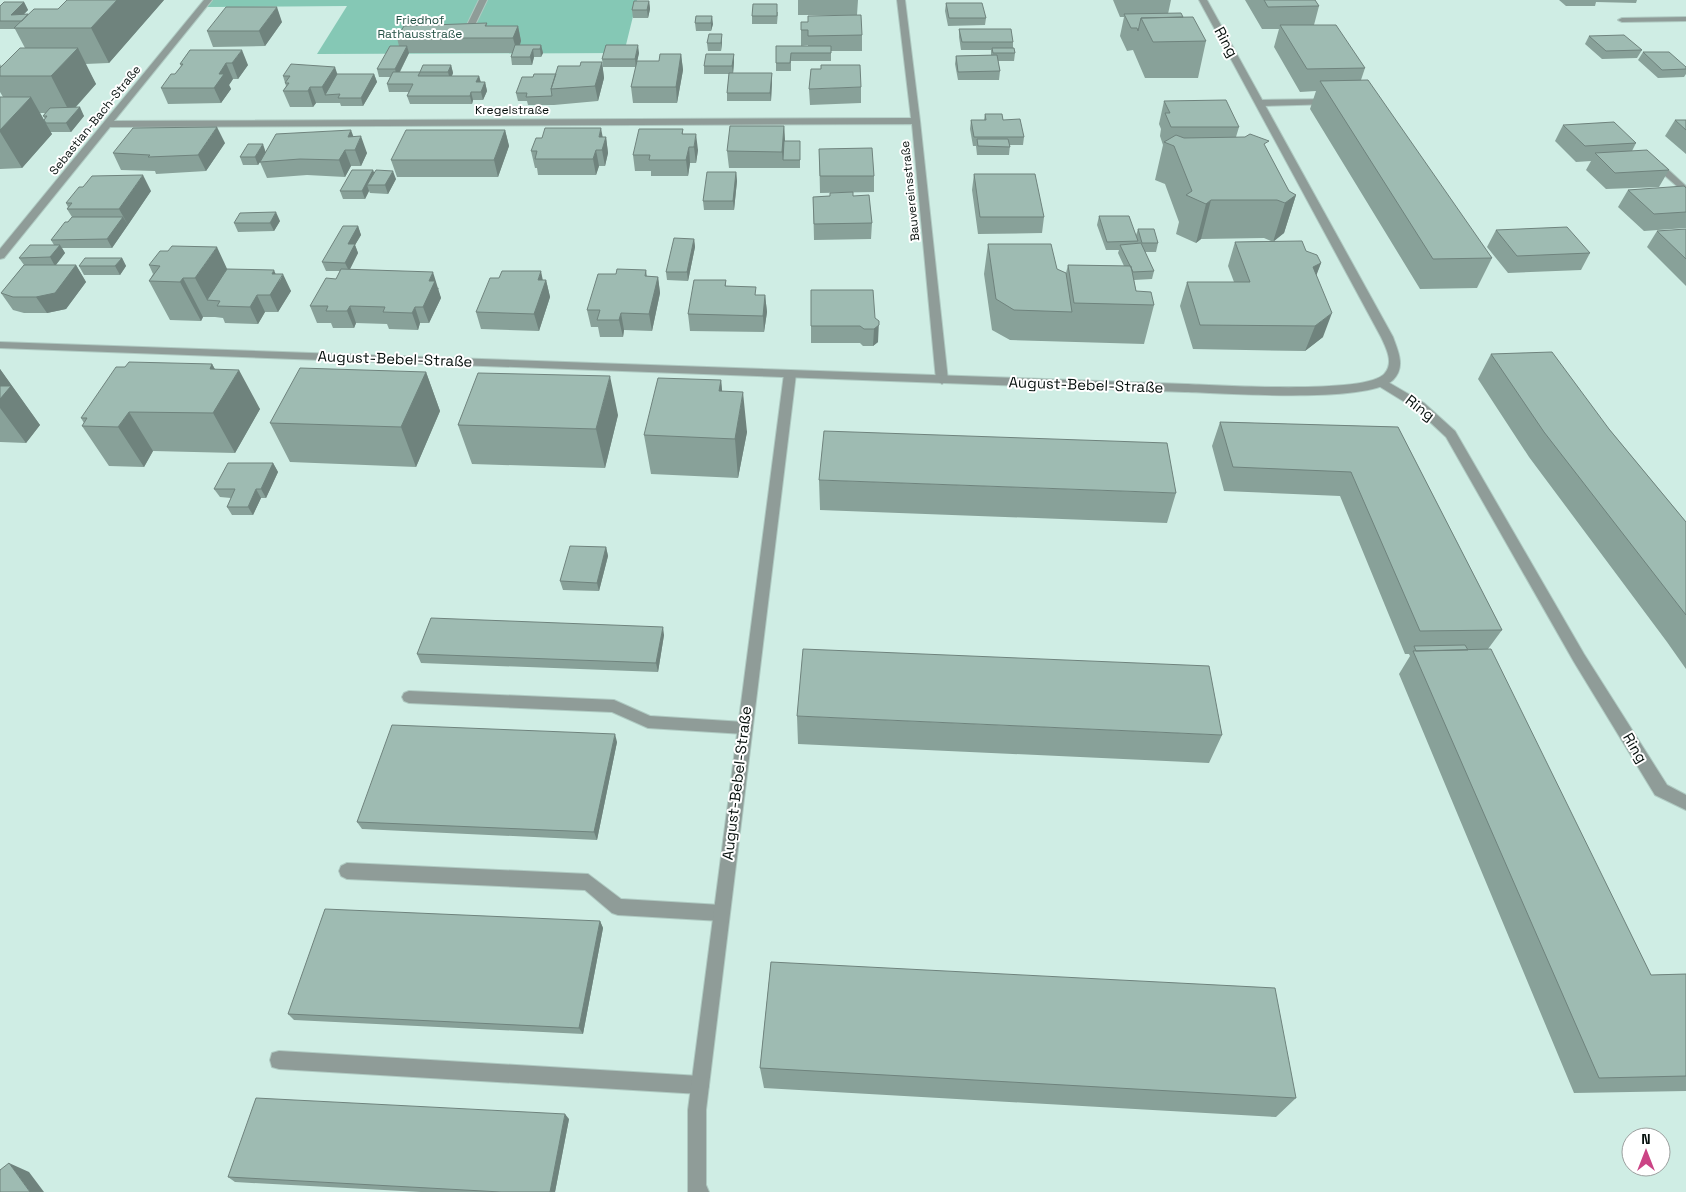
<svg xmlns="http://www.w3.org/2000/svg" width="1686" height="1192" font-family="'Space Grotesk',sans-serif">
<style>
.green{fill:#85c8b5}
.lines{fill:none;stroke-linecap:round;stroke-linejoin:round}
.service-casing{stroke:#afcac2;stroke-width:2}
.minor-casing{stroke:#afcac2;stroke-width:2}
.tertiary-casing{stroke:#afcac2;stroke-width:2}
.service{fill:#8f9c98;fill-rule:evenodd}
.minor{fill:#8f9c98;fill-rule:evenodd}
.tertiary{fill:#8f9c98;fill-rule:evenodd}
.wall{fill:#88a199;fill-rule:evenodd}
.shaded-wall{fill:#6f837d}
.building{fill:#9ebbb2;stroke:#6f837d}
.labels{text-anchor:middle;stroke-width:4;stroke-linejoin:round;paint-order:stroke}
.far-park-label{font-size:12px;fill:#245145;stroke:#fff}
.far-street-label{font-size:12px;fill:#07110e;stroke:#fff}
.street-label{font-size:15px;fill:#07110e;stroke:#fff}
</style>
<rect width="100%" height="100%" fill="#cfede4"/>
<path class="green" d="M208,0H637L624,53L317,54L347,6L203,7Z"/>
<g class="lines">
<g class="service-casing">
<path id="service" d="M479,0H487L474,27L467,29L466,27Z
M1686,17V21L1622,22L1618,20L1622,18Z
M1331,99L1335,102L1334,104L1260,106L1256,103L1260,100Z
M409,691L614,700L650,716L744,722L749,724L752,728L749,732L744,734L648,728L612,712L409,703L404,701L402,697L404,693Z
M347,863L588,874L621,899L721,905L727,907L729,913L727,919L721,921L618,915L612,913L585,890L347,879L341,876L339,871L341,866Z
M279,1051L700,1076L707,1078L709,1085L707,1092L700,1094L279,1069L272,1067L270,1060L272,1053Z"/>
</g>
<g class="minor-casing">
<path id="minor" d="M204,0H212L114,121L911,118L897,0H905L920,121L948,380L942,384L936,380L912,124L110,127L4,258L0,259V249Z
M1656,164H1662L1686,186V194L1656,168Z
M790,370L796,374L706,1110V1185L709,1192H688V1110L784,374Z
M1381,378L1424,403L1455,431L1584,654L1667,785L1686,795V810L1655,795L1574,662L1446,437L1416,409L1377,385V379Z"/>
</g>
<g class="tertiary-casing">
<path id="tertiary" d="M1199,0H1207L1393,337C1398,351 1406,367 1393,380C1368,404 1224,393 1185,392L0,348V342L1185,384C1218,385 1369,395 1385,373C1394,362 1386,348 1381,337Z"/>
</g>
<use href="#service" class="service"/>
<use href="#minor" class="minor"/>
<use href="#tertiary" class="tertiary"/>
</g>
<path class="wall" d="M164,0L109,63L85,64L96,84L76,107L84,116L71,132H50L52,134L22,168L0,169V97H3L0,92V64L1,66L25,48L15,29H0V6L24,2L28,10L24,14H28L58,9ZM40,113H45L43,116L45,119L44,120Z
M798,0H858L857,15H798Z
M1113,0H1171L1168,14L1183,17L1206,41L1198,78H1145L1133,50L1127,51L1120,36L1124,17H1120Z
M1245,0H1315L1319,6L1314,25L1365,68L1361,80L1492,258L1477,288L1420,289L1310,109L1316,91L1300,92L1274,47L1279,29H1262Z
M1559,0H1637L1636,3L1596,2L1595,6H1566Z
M649,1L650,9L648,18H633L632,10Z
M946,3L986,18L985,25L948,26L945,11Z
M778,12L777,24H752V16Z
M696,16L713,24L711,31H696L695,23Z
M282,22L265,46L213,47L207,31Z
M801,22L862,35V51H831V61H791V71H776V46H808V45L801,46Z
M487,23V26H518L521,41L520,45H541L543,53L541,57H534L532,65H512L511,57L512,53H409L400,72H420L451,65L453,73L452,76H479L481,82H485L487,91L483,100H473L472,104H410L407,96L409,92H389L387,84L390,77H379L377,69L399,46L397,38Z
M959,29L1013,42V48L1015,53L1014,61H998L1000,71L999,80H958L955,64L956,56L991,55V50H961L959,37Z
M1589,36L1642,50L1637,58L1602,59L1585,44Z
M722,42L721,51H708L707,43Z
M190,50L248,65L238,79H233L229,85L231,89L221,103L168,104L161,88L175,74L181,66L180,64Z
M1643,52L1686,67V74L1684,77L1658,78L1638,60Z
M639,53L637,61H659L681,54L683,70L677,103H633L631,87L636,67H603L602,59Z
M734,54V62L733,73H772V81L771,101H727V93L729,74H704V66Z
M602,62L604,78L598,101L554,105H528L527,101H518L516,93L533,77L556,74L580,66Z
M337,74H374L377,82L363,106H341L340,103H316L313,107H290L283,91L286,86L283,76Z
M861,87V103L810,105L809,89Z
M1164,101L1239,127L1236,137L1266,148L1289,191L1296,195L1284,233L1273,241L1306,251L1321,263L1316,275L1323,337L1305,351L1193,349L1180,306L1187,282H1234L1228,266L1235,242L1271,241L1264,238L1201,239L1196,243L1176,234L1179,222L1165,184L1155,180L1163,145L1160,136L1161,129L1159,124Z
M985,114L1003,120L1024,137L1023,145H1010L1009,155H977L976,146H973L970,129L971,120H984Z
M1675,120H1686V154L1665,136Z
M1563,125L1636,143L1632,151L1669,170L1659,187L1606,189L1586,170L1591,161L1576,162L1555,141Z
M784,126L785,141H800V168H729L727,151Z
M683,129V134L698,150L696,163H690L688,176H651V171H635L633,155Z
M505,130L509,146L498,177H397L391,160Z
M353,137L367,153L361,166H351L345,177L307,175L267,178L260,162L258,165H243L240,157Z
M602,137H606L608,153L605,166H599L596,175H538L537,168H535L531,151Z
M225,143L206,171L156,174L155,171L121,170L113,153Z
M819,149L874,176V192L820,193Z
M373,170L374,173L396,179L388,194L370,193L369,191L365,199H343L340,191Z
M736,172L737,181L734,210H704L703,201Z
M974,174L1044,217L1042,233L978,234L972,190Z
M1686,188V228L1644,231L1618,207L1628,190Z
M151,191L112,248H62L65,253L56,265H76L86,282L66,309L47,313H24L13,310L1,293L24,265L19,258L54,245L51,240L72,217L67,209L68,207L66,203Z
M853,196L872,223L871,239L814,240L813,197Z
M1099,216L1136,235L1138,229L1158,243L1156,252H1145L1154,271L1152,279L1134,280L1136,291L1154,305L1144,344L1010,340L992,330L984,274L988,244L1066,273L1068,265L1124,266L1118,253L1119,250H1106L1097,225Z
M280,221L274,231L238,232L234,223Z
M358,226L361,235L355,245L358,253L350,269L439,288L438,290L441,298L429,323H420L418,330L389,329L387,324L356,323L354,328H333L331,323H317L310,306L336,279L340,271H326L322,262Z
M1686,229V286L1647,247L1657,231Z
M1496,230L1590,253L1581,270L1508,273L1487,247Z
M694,239L695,247L688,281L667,280L666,272Z
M122,258L126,266L120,275H84L79,266Z
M149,265L227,269L275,274L291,291L278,312H265L258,324L225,323L223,318L215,317H203L201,321L170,320L149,281L153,274Z
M646,270L647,276L658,277L660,293L652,331L624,330L623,337H600L598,327H591L587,310L616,274Z
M543,280H546L550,297L539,331L481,329L476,312Z
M726,280V286L756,295H765L767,312L764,332L690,331L688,314Z
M875,318L878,342L873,346H863L860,343H811V326Z
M1491,354L1609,429L1686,522V669L1667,642L1529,457L1478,379Z
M212,364L215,369L260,409L235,453L153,451L144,467L109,466L82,426L84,423L81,418Z
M0,369L40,425L26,443L0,442Z
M426,372L440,411L416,467L290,462L270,423Z
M721,380L722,391L747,432L738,478L651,474L644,435Z
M618,415L605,468L472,464L458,425Z
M1220,422L1398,427L1502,630L1488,649L1651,975L1686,974V1091L1574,1093L1399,674L1410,656L1409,654H1405L1340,496L1224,491L1212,446Z
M273,463L278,472L266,498H261L253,515H232L227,507L231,498L220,497L214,489Z
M819,480L1176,493L1167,523L820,510Z
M606,547L608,556L599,591L563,590L560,581Z
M664,635L658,672L421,663L417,654Z
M797,716L1222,735L1209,763L798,744Z
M617,742L597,840L362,829L357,822Z
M600,921L603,928L583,1034L294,1020L288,1014Z
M771,962L1296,1098L1276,1117L764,1088L760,1068Z
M569,1119L555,1192H421L235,1182L228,1177Z"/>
<path class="shaded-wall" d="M117,0H164L109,63L91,28Z
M649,1L650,9L648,18L647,10Z
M24,2L28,10L17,21L11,15Z
M277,7L282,22L265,46L259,31Z
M712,16L713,24L711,31V23Z
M518,26L521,41L517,53L513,38Z
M722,34V42L721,51V43Z
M541,45L543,53L541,57L540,49Z
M638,45L639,53L636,67L635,59Z
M407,46L409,53L397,77L395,69Z
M78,48L96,84L70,113L51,76Z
M533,49L534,57L532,65L530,57Z
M242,50L248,65L238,79L232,63Z
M681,54L683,70L677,103L676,87Z
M734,54V62L733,74L732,66Z
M602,62L604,78L598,101L595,86Z
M226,63L233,79L229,85L231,89L221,103L214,88L219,74Z
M451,65L453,73L450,80L448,72Z
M335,67L340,82L325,95L322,87Z
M772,73V81L771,101L770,93Z
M374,74L377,82L363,106L361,98Z
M479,76L481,84L476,82Z
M485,82L487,91L483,100L481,92Z
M310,87L316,103L313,107L308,91Z
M471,92L473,100L472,104L470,96Z
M31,97L52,134L22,168L0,132V130Z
M80,107L84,116L71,132L66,123Z
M784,126L785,142L783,160L782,152Z
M217,127L225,143L206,171L198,155Z
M601,128L604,144L599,137Z
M351,130L357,146L348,137Z
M505,130L509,146L498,177L494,160Z
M696,134L698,150L696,163L694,147Z
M361,136L367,153L361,166L355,150Z
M606,137L608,153L605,166L602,150Z
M263,144L266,153L258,165L255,157Z
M689,147L690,163L688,176L686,160Z
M345,150L351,166L345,177L339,160Z
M596,150L599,166L596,175L593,159Z
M373,170L376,178L367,185L369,191L365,199L362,191Z
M393,171L396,179L388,194L385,185Z
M736,172L737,181L734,210L733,201Z
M143,175L151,191L128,225L119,209Z
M1296,195L1284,233L1273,242L1285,203Z
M1211,200L1201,239L1196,243L1206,204Z
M276,212L280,221L274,231L270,223Z
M123,217L128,225L112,248L107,239Z
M358,226L361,235L355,245L358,253L349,271L345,263L348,244Z
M694,239L695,247L688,281L687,272Z
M60,245L65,253L55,266L50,257Z
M217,247L235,286L220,301L207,300L195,278Z
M122,258L126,266L120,275L115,266Z
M1321,263L1312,287L1313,267Z
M76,265L86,282L66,309L47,313L36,297Z
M274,270L279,282L283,274L291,291L278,312L270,295L272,274Z
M541,271L544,286L546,280L550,297L539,331L534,314L538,280Z
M433,272L441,298L429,323L423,307L429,281Z
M658,277L660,293L652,331L649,314Z
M183,278L203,317L201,321L180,282Z
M257,295L265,312L258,324L250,307Z
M765,295L767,312L764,332L763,316Z
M350,306L356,323L354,328L347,311Z
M415,307L420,323L418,330L412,313Z
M621,313L624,330L623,337L619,320Z
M1332,313L1323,337L1305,351L1315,326Z
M879,321L878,342L873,346L874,329Z
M212,364L226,391L239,370L260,409L235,453L213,413L210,369Z
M0,369L40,425L26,443L0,408Z
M426,372L440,411L416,467L401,427Z
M610,376L618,415L605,468L596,429Z
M721,380L725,420L719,391Z
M743,392L747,432L738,478L735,439Z
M129,412L153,451L144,467L118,427Z
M273,463L278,472L266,498L261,489Z
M256,489L261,498L253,515L248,507Z
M606,547L608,556L599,591L597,583Z
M663,627L664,635L658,672L656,663Z
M615,734L617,742L597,840L594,832Z
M600,921L603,928L583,1034L579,1028Z
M565,1114L569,1119L555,1192H550Z
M9,1163L29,1172L44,1192H30Z"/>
<path class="building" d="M67,0H117L91,28H14L34,9H58Z
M1264,0H1315L1319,6L1268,7Z
M634,1H649L647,10H632Z
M4,2H24L11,15L28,14L22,21H0V6Z
M946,3H982L986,18H949Z
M753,4H777V16H752Z
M226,7H277L259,31H207Z
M1181,13L1183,17L1141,18L1138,31L1137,28H1131L1124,14Z
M861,15L862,35L808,36V30H801V22H808V16Z
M696,16H712L711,23H695Z
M1193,17L1206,41L1153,42L1141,18Z
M487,23L485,26H518L513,38H397L404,26Z
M1280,25H1336L1365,68L1307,69Z
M959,29H1011L1013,42H962Z
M709,34H722L721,43H707Z
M1624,35L1642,50L1606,51L1589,36Z
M515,45H541L540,49H533L530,57H511Z
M606,45H638L635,59H602Z
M390,46H407L395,69H377Z
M776,46H831V53H791L790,63H776Z
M20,48H78L51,76H0V68Z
M992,48H1014L1015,53H993Z
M190,50H242L232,63H226L219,74H224L214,88H161L171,74H175L183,64H180Z
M1643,52H1669L1686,67V69L1662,70Z
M660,54H681L676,87H631L637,61H659Z
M706,54H734L732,66H704Z
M997,55L1000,71L958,72L956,56Z
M581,62H602L595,86L551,89L558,66H580Z
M291,64L335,67L322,87H310L308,91H283L289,83H285L290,76H283Z
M423,65H451L448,72H420Z
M821,65H860L861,87L809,89L811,69H821Z
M393,72H420L418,76H479L476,82H485L481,92H471L470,96H407L413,84H387Z
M729,73H772L770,93H727Z
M337,74H374L361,98H338L340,94L325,95Z
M534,74H556L551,89L552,96L526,97L527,93H516L522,77H533Z
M1368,80L1492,258L1433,259L1320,81Z
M0,97H31L0,130Z
M1226,100L1239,127H1171L1165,113H1170L1164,101Z
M80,107L66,123H46L44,120L47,116H43L50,108Z
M985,114H1002L1003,120L1020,119L1024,137H974L971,120H986Z
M1675,120H1686V130Z
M1614,122L1636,143L1585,146L1563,125Z
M730,126H784L782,152L727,151Z
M217,127L198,155L148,157L150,155L113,153L133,128Z
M545,128H601L599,137H606L602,150H596L593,159H535L537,151H531L536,138H542Z
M639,129H683L682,134H696L694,147H689L686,160H649L650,155H633Z
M351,130L348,137L361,136L355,150H345L339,160L300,159L260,162L276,134Z
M406,130H505L494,160H391Z
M1250,134L1269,141L1264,144L1289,191L1296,195L1285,203L1277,200H1211L1206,204L1186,195L1192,191L1174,146L1164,142L1176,135L1184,138L1245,137Z
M977,139H1008L1010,147L978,146Z
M784,141H800V160H783Z
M248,144H263L255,157H240Z
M872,148L874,176H820L819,149Z
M1647,150L1669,170L1615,173L1595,153Z
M352,170H373L362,191H340Z
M376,170L393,171L385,185H367Z
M707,172H736L733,201H703Z
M974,174H1035L1044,217H980Z
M143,175L119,209H67L72,203H66L79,187H83L92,176Z
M1684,186L1686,188V212L1654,214L1628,190Z
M853,192V196L869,195L872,223L814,224L813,197L830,196V193Z
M276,212L270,223H234L240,213Z
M1099,216H1129L1138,241L1107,242Z
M72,217H123L107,239L51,240L65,222H68Z
M343,226H358L348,244H355L345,263L322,262Z
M1567,227L1590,253L1517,256L1496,230Z
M1138,229H1154L1158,243H1142Z
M1686,229V259L1657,231Z
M674,238L694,239L687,272H666Z
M1302,241L1306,251L1317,255L1321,263L1313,267L1332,313L1315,326L1200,325L1187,282H1250L1235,242Z
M1141,243L1154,271L1133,272L1120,245Z
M988,244H1051L1057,269L1066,273L1072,312L1014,310L996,299Z
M30,245H60L50,257L19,258Z
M172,246L217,247L195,278H183L180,282L149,281L160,266L149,265L160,251H168Z
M85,258H122L115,266H79Z
M24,265H76L55,293L36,297H13L1,293Z
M1068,265L1131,266L1136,291L1151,292L1154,305L1074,303Z
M227,269L274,270L272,274H283L270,295H257L250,307L217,306L220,301L207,300Z
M341,269L433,272L429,281H435L423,307H415L412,313L383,312L385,307L350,306L347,311H326L328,306H310L326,278L336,279Z
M617,269L646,270L645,276L658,277L649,314L621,313L619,320H597L600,310H587L598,274H616Z
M502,271H541L538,280H546L534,314L476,312L490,278H499Z
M694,280H726L725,286L756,287L755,295H765L763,316L688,314Z
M811,290H873L875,318L879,321V325L874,329H864L860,326H811Z
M1552,352L1609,429L1686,522V615L1544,432L1491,354Z
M129,362L212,364L210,369L239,370L213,413L129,412L118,427L82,426L87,418H81L116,367H125Z
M300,368L426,372L401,427L270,423Z
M478,373L610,376L596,429L458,425Z
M658,378L721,380L719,391L743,392L735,439L644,435Z
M0,386H11L0,399Z
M1220,422L1398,427L1502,630L1420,631L1351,472L1233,467Z
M824,431L1167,443L1176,493L819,480Z
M228,463H273L261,489H256L248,507H227L235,489H214Z
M570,546L606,547L597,583L560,581Z
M431,618L663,627L656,663L417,654Z
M1465,645L1468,650L1416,651L1414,646Z
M803,649L1209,666L1222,735L797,716Z
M1491,649L1651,975L1686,974V1076L1599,1078L1413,651Z
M392,725L615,734L594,832L357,822Z
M325,909L600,921L579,1028L288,1014Z
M771,962L1275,988L1296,1098L760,1068Z
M256,1098L565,1114L550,1192H501L228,1177Z
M9,1163L30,1192H0V1170Z"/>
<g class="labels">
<g class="far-park-label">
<text x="420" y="24">Friedhof<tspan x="420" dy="14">Rathausstraße</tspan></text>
</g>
<g class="far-street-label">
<text x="512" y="114">Kregelstraße</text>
<text transform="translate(95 120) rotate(-51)" y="4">Sebastian-Bach-Straße</text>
<text transform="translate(910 191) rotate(-96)" y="4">Bauvereinsstraße</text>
</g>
<g class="street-label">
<text transform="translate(1226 42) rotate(61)" y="5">Ring</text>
<text transform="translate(395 359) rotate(2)" y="5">August-Bebel-Straße</text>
<text transform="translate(1086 385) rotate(2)" y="5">August-Bebel-Straße</text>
<text transform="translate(1420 408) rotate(37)" y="5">Ring</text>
<text transform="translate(1635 748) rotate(59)" y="5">Ring</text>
<text transform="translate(737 783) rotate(-83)" y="5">August-Bebel-Straße</text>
</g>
</g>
<g transform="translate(1646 1152)"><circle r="24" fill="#ffffff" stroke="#9ca09f"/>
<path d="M0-4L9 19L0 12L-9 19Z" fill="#cb4485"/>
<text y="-8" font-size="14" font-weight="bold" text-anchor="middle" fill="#07110e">N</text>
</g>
</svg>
